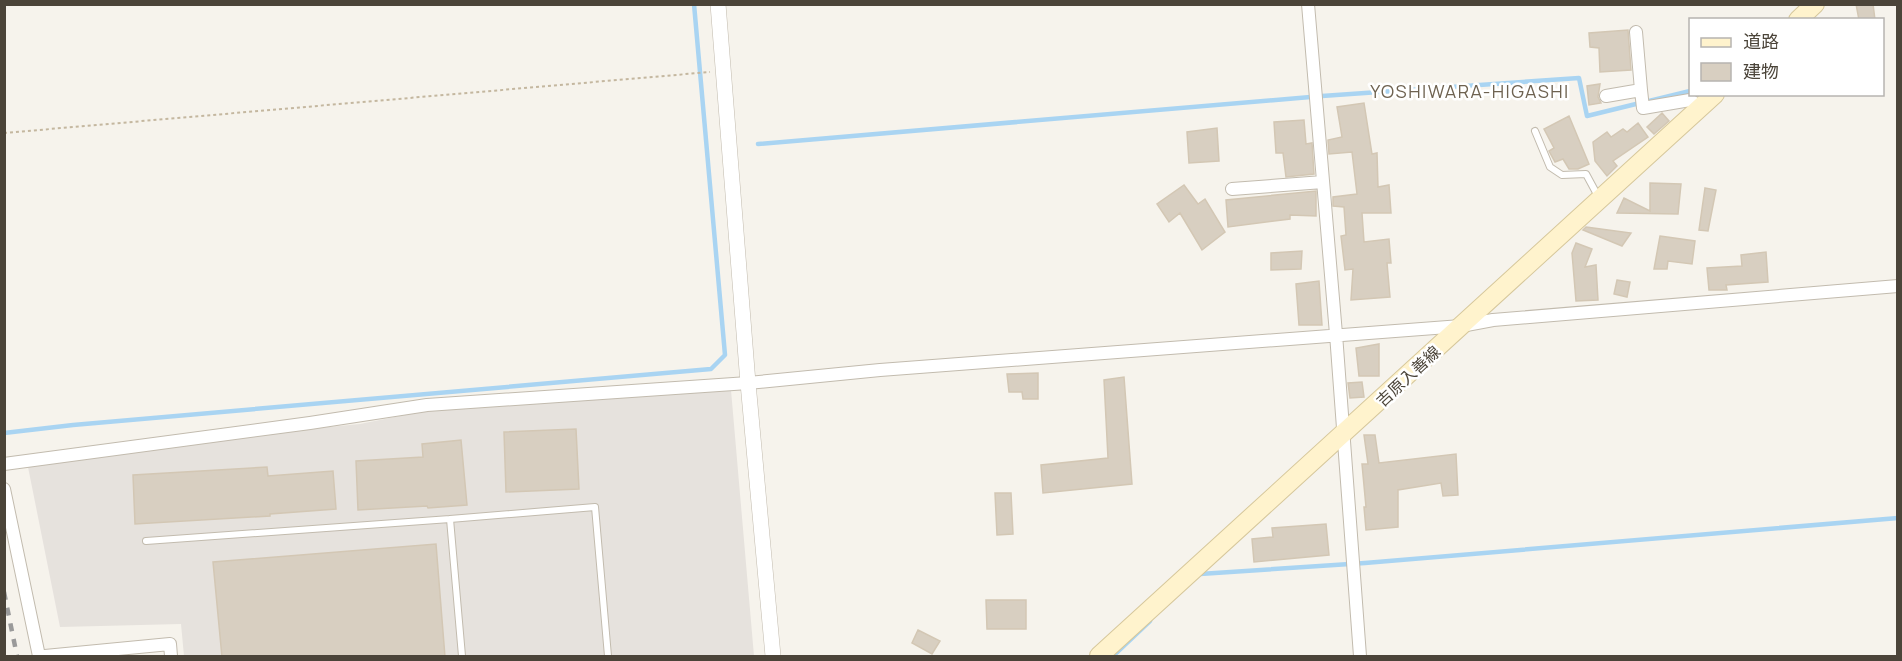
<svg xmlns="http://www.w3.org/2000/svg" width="1902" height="661" font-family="Manrope,'Noto Sans JP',sans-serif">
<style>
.industrial{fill:#e6e2dd}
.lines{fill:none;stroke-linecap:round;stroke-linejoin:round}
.stream{stroke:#a9d4f2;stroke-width:4.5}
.building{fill:#d8cfc1;stroke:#d3c7b4;stroke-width:1.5}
.service-casing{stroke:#c2bbae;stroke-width:8}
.minor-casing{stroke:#c2bbae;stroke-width:14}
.tertiary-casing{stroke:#c2bbae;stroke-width:16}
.secondary-casing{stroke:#d6c79b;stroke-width:20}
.path{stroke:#c4b79f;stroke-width:2;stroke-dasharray:3 3;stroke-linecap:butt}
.service{stroke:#fff;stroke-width:6}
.minor{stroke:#fff;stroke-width:12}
.tertiary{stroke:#fff;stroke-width:15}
.secondary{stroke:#fff3cd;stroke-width:18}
.rail{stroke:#9a9a9a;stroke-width:4.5;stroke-dasharray:8 8;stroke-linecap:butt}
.labels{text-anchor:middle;stroke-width:5;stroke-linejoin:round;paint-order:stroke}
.street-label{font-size:16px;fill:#4b4439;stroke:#fff}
.neighbourhood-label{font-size:18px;letter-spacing:1.5px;fill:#6e6250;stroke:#fff}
</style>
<rect width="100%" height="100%" fill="#f6f3ec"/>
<path class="industrial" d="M731,390L754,656H184L181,624L60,627L28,467L255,434L360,424L425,411Z"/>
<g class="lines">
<path class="stream" d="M1649,101L1690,91
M758,144L1322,96L1579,78L1587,116L1640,103
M4,433L73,425L711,369L725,355L694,4
M1200,574L1365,563L1898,518
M1113,656L1150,621"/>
</g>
<path class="building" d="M1856,4H1873L1875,20H1859Z
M1628,30L1631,70L1600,72L1599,48L1590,47L1589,33Z
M1600,84L1598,97L1601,103L1589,105L1587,86Z
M1364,103L1372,154L1377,153L1378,187L1389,185L1391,213H1362L1364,242L1389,239L1391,263H1387L1390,297L1351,300L1353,269L1345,270L1341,236L1346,235L1344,207L1333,206V197L1357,194L1352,152L1329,154L1328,140L1342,137L1337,107Z
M1662,113L1669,121L1654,134L1647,127Z
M1569,116L1589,164L1578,169H1569L1563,159L1555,162L1549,151L1554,148L1544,129Z
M1304,120L1306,144L1312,143L1314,174L1286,177L1283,153H1276L1274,122Z
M1638,123L1648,137L1613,161L1617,166L1607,176L1595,161L1593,142L1607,132L1611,137L1623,129L1627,132Z
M1217,128L1219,161L1189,163L1187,132Z
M1650,183L1681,184L1678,214L1617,213L1624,198L1650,211Z
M1184,185L1198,204L1205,199L1225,232L1202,250L1180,213L1169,222L1157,204Z
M1705,188L1716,190L1708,231L1699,230Z
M1316,191V216L1290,215V219L1228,227L1226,200Z
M1586,227L1631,233L1622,246L1583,230Z
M1660,236L1695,241L1692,264L1668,261L1667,269H1654Z
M1576,243L1592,249L1585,267L1596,265L1598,300L1576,301L1572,253Z
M1302,251L1301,269L1271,270V253Z
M1766,252L1768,282L1726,285L1727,290H1709L1707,268L1742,266L1741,255Z
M1617,280L1630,282L1627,297L1614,294Z
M1319,281L1322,325H1299L1296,284Z
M1379,344V376H1359L1356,348Z
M1038,373V399H1023L1022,392H1009L1007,374Z
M1124,377L1132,484L1043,493L1041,465L1108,458L1104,380Z
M1362,382L1364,397L1350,398L1348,383Z
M576,429L579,489L506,492L504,432Z
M1364,435H1375L1379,463L1456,454L1458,495L1443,496L1441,483L1398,490V527L1366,530L1364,507H1366L1362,464H1368Z
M461,440L467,505L428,508L427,506L358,510L356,461L423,457L422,444Z
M267,467L268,476L333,471L336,509L270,514V516L135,524L133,475Z
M995,493H1011L1013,534L997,535Z
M1326,524L1329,555L1254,562L1252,539L1273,537L1272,528Z
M436,544L445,657H222L213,562Z
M986,600H1026V629H987Z
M918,630L940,641L932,654L912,643Z"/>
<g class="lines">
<g class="service-casing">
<path id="service" d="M1535,131L1550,167L1562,175L1586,174L1599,198
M146,541L450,519
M462,656L450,519L595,507L608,656"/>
</g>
<g class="minor-casing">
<path id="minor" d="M1308,4L1336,334L1360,656
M1636,32L1641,90
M1606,96L1641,90L1643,108L1690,100L1701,107
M1232,189L1323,182
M4,464L310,423L427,405L748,383L880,370L1461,326L1493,320L1898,286
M4,489L39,656
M45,656L170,644L171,656"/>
</g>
<g class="tertiary-casing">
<path id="tertiary" d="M718,4L748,383L773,656"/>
</g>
<g class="secondary-casing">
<path id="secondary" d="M1798,20L1815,4
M1099,656L1715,94"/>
</g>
<path class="path" d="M4,133L710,72"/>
<use href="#service" class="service"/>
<use href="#minor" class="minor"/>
<use href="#tertiary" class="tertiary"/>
<use href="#secondary" class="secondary"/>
<path class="rail" d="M4,592L17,656"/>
</g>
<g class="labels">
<g class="street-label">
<text transform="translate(1408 376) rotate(-43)" y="6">吉原入善線</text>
</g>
<g class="neighbourhood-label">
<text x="1470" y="98">YOSHIWARA-HIGASHI</text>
</g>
</g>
<rect width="1902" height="661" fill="none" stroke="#4b4439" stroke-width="12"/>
<rect x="1689" y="18" width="195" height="78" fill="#ffffff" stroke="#b7b4b0" stroke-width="1.5"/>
<rect x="1701" y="38" width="30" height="9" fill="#fff3cd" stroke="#b7b4b0" stroke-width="1.5"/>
<text x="1743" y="48" font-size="18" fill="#4b4439">道路</text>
<rect x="1701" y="63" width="30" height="18" fill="#d8cfc1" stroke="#b7b4b0" stroke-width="1.5"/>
<text x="1743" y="78" font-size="18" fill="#4b4439">建物</text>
</svg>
